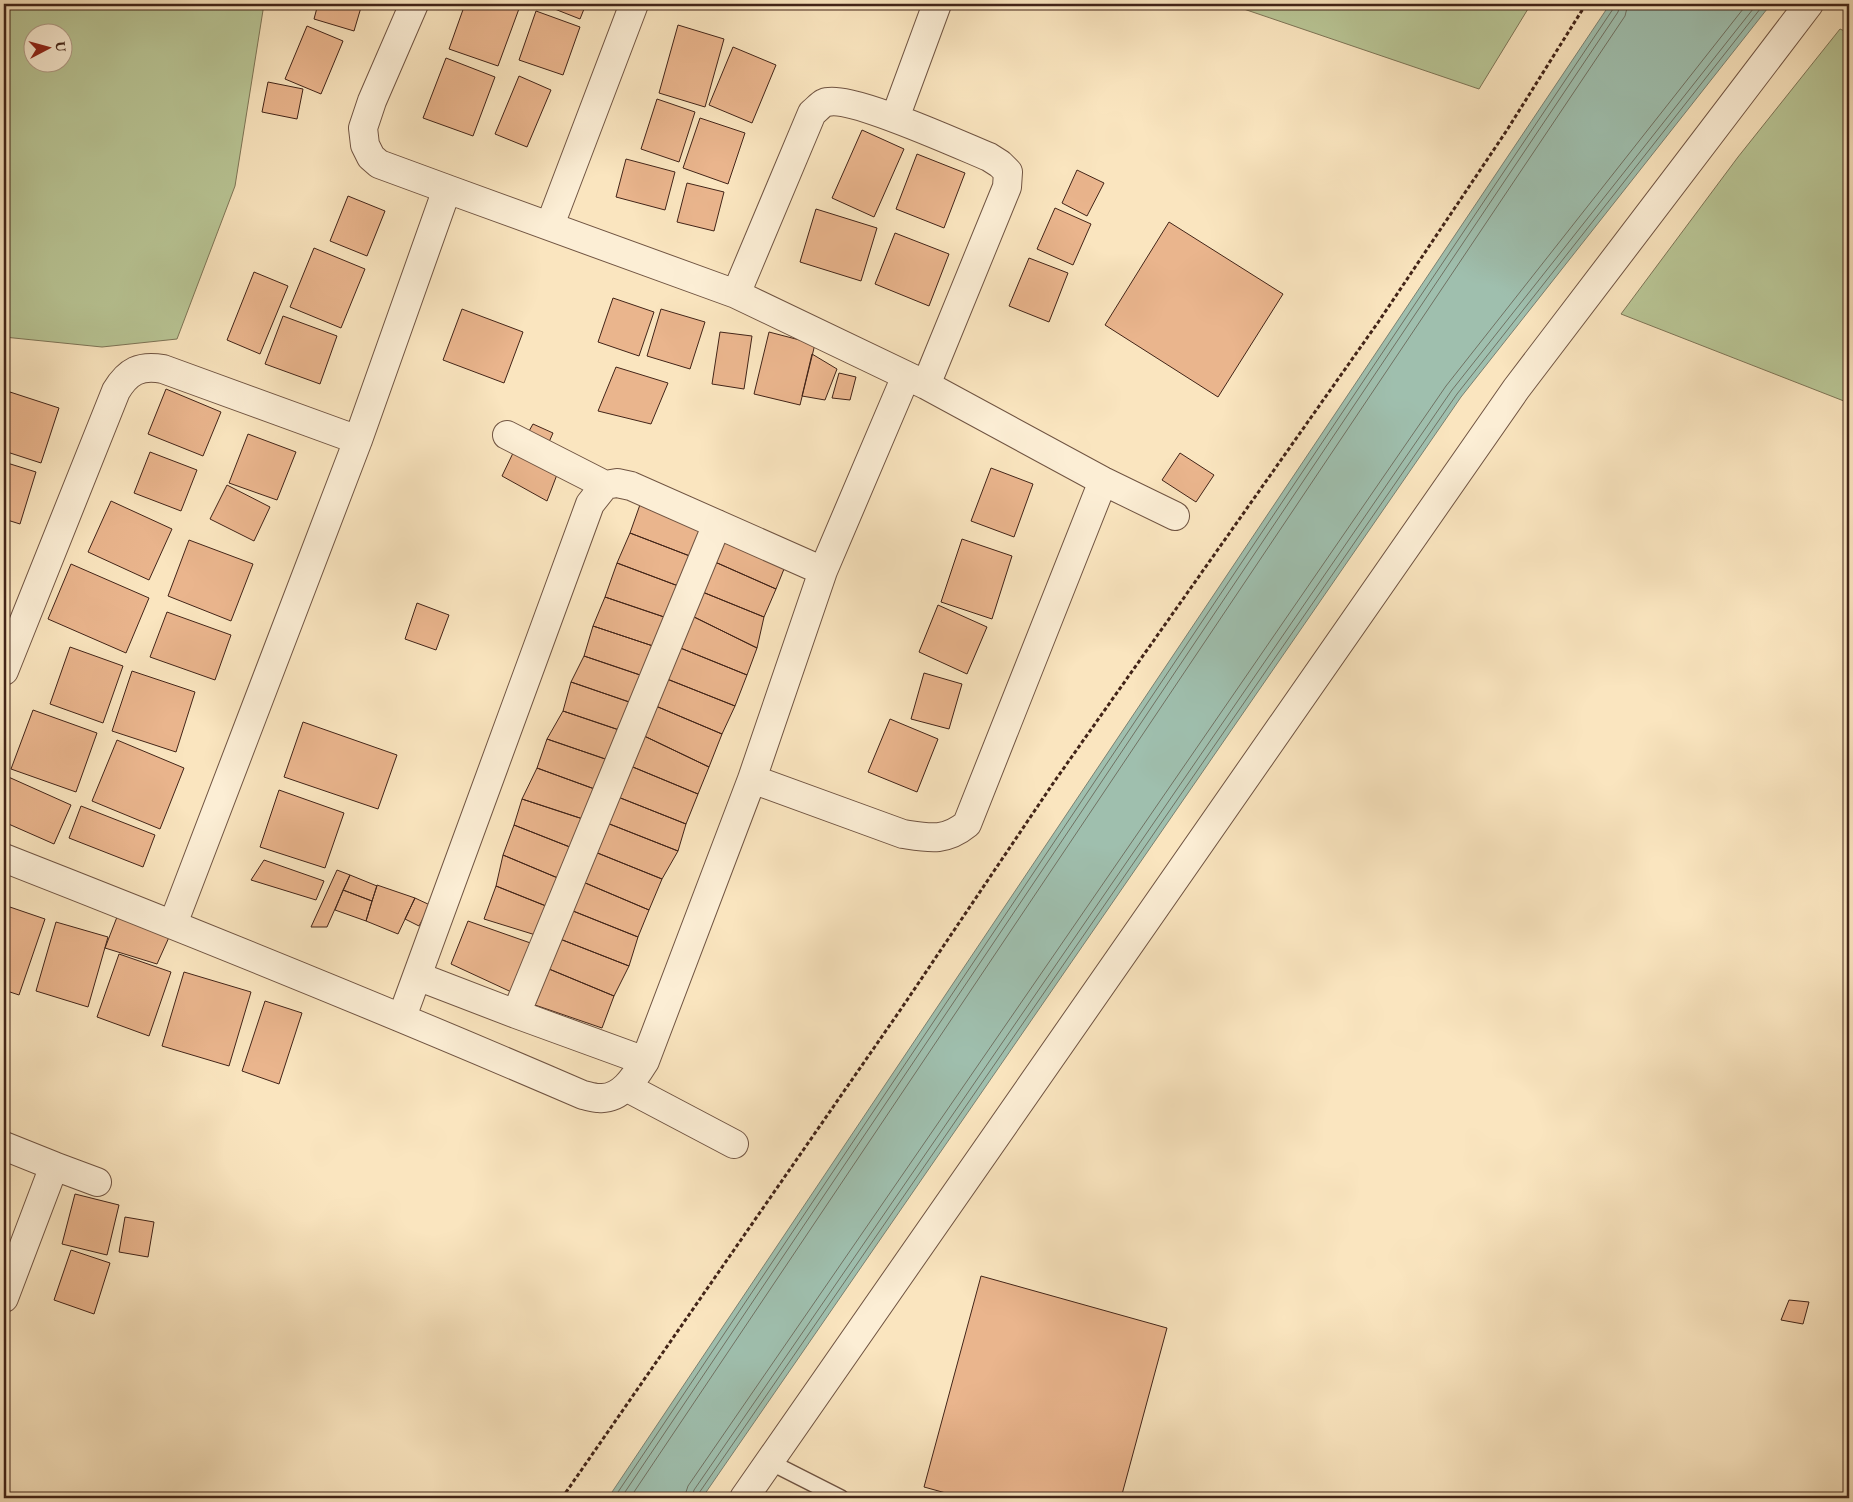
<svg xmlns="http://www.w3.org/2000/svg" width="1853" height="1502" font-family="'EB Garamond',serif">
<style>
.green{fill:#b9c696;stroke:#7e7557;fill-rule:evenodd}
.water{fill:#9fbfae;stroke:#7a8172}
.lines{fill:none;stroke-linecap:round;stroke-linejoin:round}
.shore{stroke:#707263;stroke-width:1}
.building{fill:#eab58d;stroke:#422418}
.lane-casing{stroke:#705442;stroke-width:18}
.street-casing{stroke:#705442;stroke-width:30}
.path{stroke:#422418;stroke-width:3;stroke-dasharray:4 2.5;stroke-linecap:butt}
.lane{stroke:#fceed5;stroke-width:15}
.street{stroke:#fceed5;stroke-width:28}
</style>
<rect width="100%" height="100%" fill="#fae5bf"/>
<filter id="stains"><feTurbulence type="fractalNoise" baseFrequency=".004" numOctaves="4"/><feColorMatrix values="0 0 0 0 .2 0 0 0 0 .09 0 0 0 0 .02 0 0 0 .5 -.17"/></filter>
<radialGradient id="worn" r=".72"><stop offset=".6" stop-color="#630" stop-opacity="0"/><stop offset="1" stop-color="#630" stop-opacity=".3"/></radialGradient>
<path class="green" d="M4,4H264L235,186L177,339L102,347L4,337ZM32,32H62V62H32Z
M1229,4H1531L1479,89Z
M1840,29L1849,33V403L1621,314L1738,157Z"/>
<path class="water" d="M1610,4H1771L1461,397L702,1498H608Z"/>
<g class="lines">
<path class="shore" d="M614,1498L1613,9L1614,4
M621,1498L1618,12L1620,4
M630,1498L1625,16L1628,4
M684,1498L688,1486L1446,386L1747,4
M692,1498L694,1490L1452,390L1757,4
M698,1498L699,1493L1457,394L1764,4"/>
</g>
<path class="building" d="M318,4H362L354,31L314,19Z
M465,4H515L520,6L498,66L449,49Z
M542,4H586L580,19Z
M536,11L580,27L563,75L519,60Z
M678,25L724,39L705,107L659,93Z
M307,26L343,41L321,94L285,79Z
M733,47L776,65L752,123L709,105Z
M446,58L495,77L473,136L423,118Z
M519,76L551,90L527,147L495,134Z
M268,82L303,89L297,119L262,112Z
M657,99L695,112L679,162L641,149Z
M700,118L745,133L728,184L683,168Z
M862,130L904,149L874,217L832,198Z
M917,154L965,173L944,228L896,209Z
M626,159L675,172L665,210L616,197Z
M1077,170L1104,183L1087,216L1062,203Z
M687,183L724,192L714,231L677,222Z
M348,196L385,211L367,256L330,241Z
M1055,208L1091,224L1073,265L1037,249Z
M816,209L877,228L861,281L800,262Z
M1169,222L1283,294L1218,397L1105,325Z
M895,233L949,254L929,306L875,284Z
M314,248L365,269L341,328L290,307Z
M1029,258L1068,273L1049,322L1009,306Z
M254,272L288,286L260,354L227,340Z
M613,298L654,312L639,356L598,342Z
M462,309L523,332L504,383L443,360Z
M661,309L705,322L690,369L647,356Z
M283,316L337,336L320,384L265,364Z
M720,332L752,336L744,389L712,384Z
M769,332L815,344L800,405L754,394Z
M812,354L837,369L825,400L802,396Z
M616,367L668,383L651,424L598,411Z
M839,373L856,377L850,400L832,398Z
M166,389L221,412L203,456L148,434Z
M10,392L59,408L41,463L4,451V413Z
M533,424L553,433L545,451L524,440Z
M248,434L296,452L277,500L229,483Z
M514,451L558,472L547,501L502,476Z
M150,452L197,470L181,511L134,493Z
M1180,453L1214,475L1196,502L1162,480Z
M4,462L36,472L20,524L4,519Z
M991,468L1033,484L1014,537L971,521Z
M227,485L270,507L254,541L210,519Z
M642,499L708,530L695,558L630,533Z
M111,501L172,529L149,580L88,552Z
M630,533L695,558L681,587L617,563Z
M728,535L788,559L776,589L715,562Z
M962,539L1012,556L992,619L941,602Z
M189,540L253,564L231,621L168,596Z
M715,562L776,589L764,617L700,591Z
M617,563L681,587L670,619L605,597Z
M71,564L149,598L126,653L48,619Z
M700,591L764,617L757,648L688,614Z
M605,597L670,619L659,648L593,626Z
M417,603L449,615L436,650L405,639Z
M938,605L987,627L967,674L919,652Z
M167,612L231,635L215,680L150,657Z
M688,614L757,648L747,675L673,645Z
M593,626L659,648L649,678L584,656Z
M673,645L747,675L735,706L662,677Z
M70,647L123,666L103,723L50,704Z
M584,656L649,678L638,705L571,682Z
M132,671L195,692L176,752L112,731Z
M924,673L962,684L949,729L911,719Z
M662,677L735,706L722,734L651,704Z
M571,682L638,705L628,733L563,711Z
M651,704L722,734L709,767L640,734Z
M33,710L97,733L76,792L11,769Z
M563,711L628,733L614,762L547,739Z
M890,719L938,739L917,792L868,772Z
M303,722L397,755L378,809L284,777Z
M640,734L709,767L698,794L628,765Z
M547,739L614,762L600,791L537,768Z
M117,740L184,768L160,829L92,801Z
M628,765L698,794L686,824L618,797Z
M537,768L600,791L589,821L522,799Z
M4,775L71,805L54,844L4,822Z
M279,790L344,813L325,868L260,847Z
M618,797L686,824L678,851L607,823Z
M522,799L589,821L580,851L514,825Z
M81,806L155,835L143,867L69,838Z
M607,823L678,851L662,879L595,852Z
M514,825L580,851L565,881L503,855Z
M595,852L662,879L649,910L583,882Z
M503,855L565,881L556,910L496,886Z
M264,860L324,881L316,900L251,880Z
M337,870L350,875L327,927H311Z
M350,875L377,886L372,901L343,890Z
M583,882L649,910L638,937L568,909Z
M377,885L415,898L398,934L366,921Z
M496,886L556,910L542,937L484,919Z
M343,890L372,901L366,921L335,910Z
M415,898L430,905L419,926L405,919Z
M4,905L45,919L19,995L4,990Z
M568,909L638,937L629,966L560,939Z
M117,917L170,935L157,964L105,948Z
M468,921L539,946L520,996L451,964Z
M56,922L108,937L88,1007L36,991Z
M560,939L629,966L614,996L549,969Z
M119,954L171,972L149,1036L97,1017Z
M549,969L614,996L602,1028L535,1005Z
M184,972L251,992L229,1066L162,1046Z
M265,1001L302,1013L279,1084L242,1071Z
M75,1194L119,1205L107,1255L62,1244Z
M125,1217L154,1222L148,1257L119,1252Z
M71,1250L110,1263L94,1314L54,1300Z
M981,1276L1167,1328L1121,1498H964L924,1487Z
M1789,1300L1809,1302L1803,1324L1781,1320Z"/>
<g class="lines">
<g class="lane-casing">
<path id="lane" d="M770,1462L841,1498"/>
</g>
<g class="street-casing">
<path id="street" d="M414,4L372,101L363,128L365,145L371,157L379,164L447,189
M895,118L937,4
M550,225L634,4
M736,294L812,113C816,110 820,105 824,103C847,93 962,146 989,157L1000,164L1008,172L1007,187L926,385
M507,435L605,485L617,483L631,486L823,571
M4,671L116,391C128,371 140,365 163,369L358,440
M752,779L903,834C929,838 945,842 967,824L1103,481
M4,858C198,934 391,1012 583,1095C588,1096 594,1098 599,1098C621,1100 635,1077 645,1061L752,779L823,571L906,376
M173,924L358,440L447,189L736,294L926,385L1103,481L1175,516
M417,976L516,1014
M402,1017L590,504L605,485
M645,1061L516,1014L717,524
M626,1087L734,1144
M4,1146L54,1166L4,1298
M54,1166L97,1182
M744,1498L1516,389L1809,4"/>
</g>
<path class="path" d="M562,1498L901,1009L1054,782L1379,321L1507,130L1586,4"/>
<use href="#lane" class="lane"/>
<use href="#street" class="street"/>
</g>
<rect width="1853" height="1502" fill="none" stroke="#fae5bf" stroke-width="20"/>
<rect x="5" y="5" width="1843" height="1492" fill="none" stroke="#422418" stroke-width="2.5"/>
<rect x="10" y="10" width="1833" height="1482" fill="none" stroke="#422418"/>
<g transform="translate(48 48) rotate(84)"><circle r="24" fill="#fceed5" stroke="#b29d89"/>
<path d="M0-4L9 19L0 12L-9 19Z" fill="#8f2418"/>
<text y="-8" font-size="14" font-weight="bold" text-anchor="middle" fill="#422418">U</text>
</g>
<rect width="100%" height="100%" filter="url(#stains)"/>
<rect width="100%" height="100%" fill="url(#worn)"/>
</svg>
